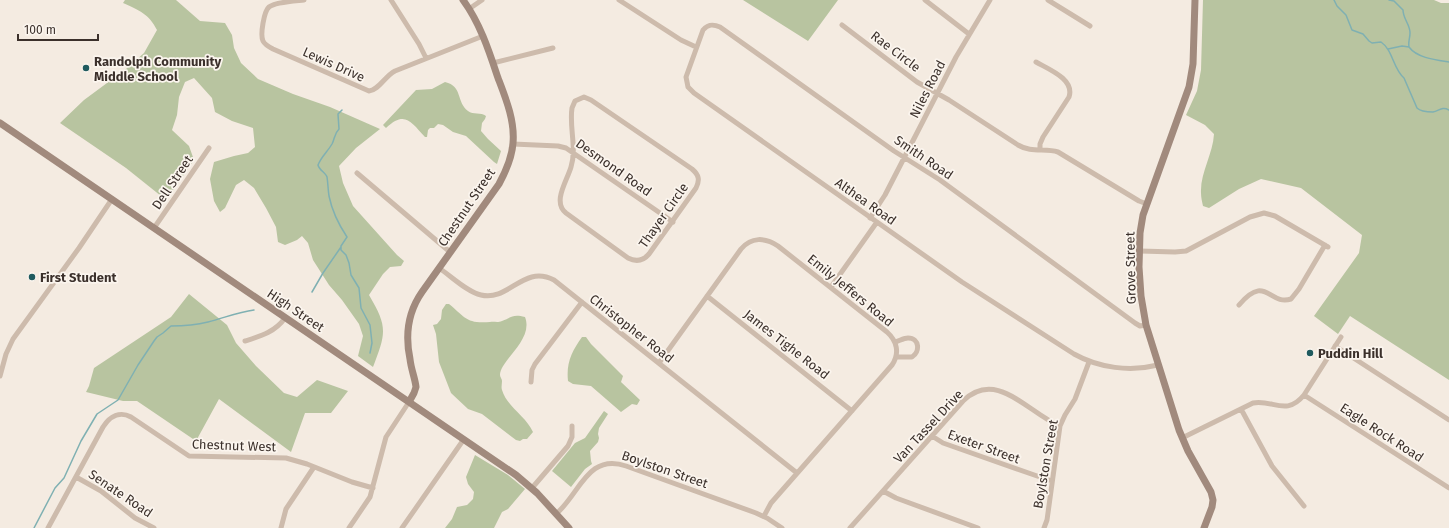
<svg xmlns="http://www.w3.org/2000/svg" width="1449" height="528" font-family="'Fira Sans',sans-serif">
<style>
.green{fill:#b8c4a0}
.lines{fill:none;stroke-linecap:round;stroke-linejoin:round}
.stream{stroke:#7fb0b2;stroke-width:1.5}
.street{stroke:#cdbbac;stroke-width:5}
.secondary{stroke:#a18a7d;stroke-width:7}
.poi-dot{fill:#1f5a5e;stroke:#fbf5ee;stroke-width:1.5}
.labels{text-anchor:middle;stroke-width:3.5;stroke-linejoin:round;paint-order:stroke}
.street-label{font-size:13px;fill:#3b302b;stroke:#fbf5ee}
.poi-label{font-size:13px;font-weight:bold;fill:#3b302b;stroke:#fbf5ee;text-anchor:start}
</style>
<rect width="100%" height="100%" fill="#f4ebe1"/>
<path class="green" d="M125,0H176L200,21L225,23L232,35L234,48L241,63L258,79L293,94L330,107L380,129L356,148L339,166L343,183L353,206L397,255L404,261L401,266L390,267L383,274L369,295C388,327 386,333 373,367L358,356L363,336L359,324L342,300L329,285L313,260L308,243L302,236L297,240L285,245L278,242L276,227L266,208L254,188L244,180L236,185L225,208L220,212L214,201L210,179L214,162L234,156L248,153L255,147L253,128L232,121L215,112L212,98L194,78L185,82L179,97L177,115L172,130L189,146L194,160L169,196H161L126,168L60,123L84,100L126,69L144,53L157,30C149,14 139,10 123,3Z
M743,0H838L808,41Z
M1203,0H1434L1441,3H1449V380L1350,316L1338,334L1314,316L1359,253L1362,235L1301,188L1261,179L1239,189L1209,208L1203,206C1202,202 1201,197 1201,193C1200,173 1213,154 1214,134L1205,125L1186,115L1197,91L1201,70Z
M445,82C463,86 456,102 468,111C473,115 481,112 486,116L485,119L482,123L481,131L488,139L501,151L497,164L494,162L466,136L453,132L443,125L438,124L434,128H430L428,130L427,137H425C411,122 405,110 386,128L383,125L416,90L432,89Z
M189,294L227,325L236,343L256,366L284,393L297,397L317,380L348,391L331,413H305L291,452L219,399L196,441L137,401H123L86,392L89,386L94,368L171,317Z
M446,304H449C465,317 466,324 490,322C494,321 497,323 502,321C512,317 513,314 525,317C534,340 500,360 500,375C500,377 502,379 502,381C502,384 501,387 502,390C507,407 526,416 533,432L527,439H523L520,441L516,440L482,414L468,409L451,393L439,362L436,334L433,325L437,324L441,319L442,310Z
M582,337H586L591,344L623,376L621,382L640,400L637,405L632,404L621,412L591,386L573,384L568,381C566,363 572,351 582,337Z
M604,411L608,414L599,428L598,434L599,438L598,442L590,451L591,461L592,464L585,469L571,487L552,471L575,443L585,438Z
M475,455L508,475L525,489L508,509L502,512L494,528H445L452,519L457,507L467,505L473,499L474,492L468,484L466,477Z"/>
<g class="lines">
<path class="stream" d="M1334,0L1337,6L1346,15L1352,30L1363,34L1369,41L1372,43L1381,42C1393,50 1393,69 1404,78L1417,108C1420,111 1428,112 1433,112C1439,111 1442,106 1449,110
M1389,0L1394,1L1403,10C1403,19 1410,24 1410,33C1410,38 1408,42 1409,47
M1388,49L1402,46L1409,47C1417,58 1436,60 1449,62
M342,110L338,114L339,129C334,134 335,138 332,144C328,151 321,157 318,165C319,170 326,173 327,177C328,183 328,190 329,196C332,211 339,225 347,237L341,246V250L346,255L349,263L351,275L359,288L361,308L370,325L372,343L370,353
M312,292L323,273L341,247
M34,528L55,488L64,478L81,441L97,414L118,400L138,365L154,341L157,337L163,333L171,326C183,326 196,325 208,322C224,318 238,312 254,310"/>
<path class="street" d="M304,0C295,1 275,2 269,7C264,11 260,35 263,41C265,45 269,47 273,49L369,91C379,90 385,76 395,71L483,36
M391,0L419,44L426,58
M619,0L681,40L696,47
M925,0L969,34
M1048,0L1090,26
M469,9L482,0
M842,25L917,82L949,100L1018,145C1031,153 1045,148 1058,152L1139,201L1147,204
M1036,62C1048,69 1075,79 1069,97L1043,137L1040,144V150
M493,63L553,48
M584,97L591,100L692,169C699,175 700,180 696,188L649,254C643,261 636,262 628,258L566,213C552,202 567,181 571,167C577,148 569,127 572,108L575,101Z
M513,144L558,146L566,148L673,222
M357,173L450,252
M870,218L885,195L956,57L990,0
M154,228L209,148
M1140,251L1175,252L1186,251L1250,217L1264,213L1275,216L1328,247
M439,268C451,276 467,292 481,295C509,302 523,264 554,280L797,473
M831,287L877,222
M707,296L852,411
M1239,305C1266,273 1269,306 1291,299L1299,289L1325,245
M1146,325L1140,326L1135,323L940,180L894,151L720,27C713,24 708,24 703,30L686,77L688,87L694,93L962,282L1074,354C1099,368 1130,372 1158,365
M245,341C261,336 275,332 285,318
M895,342C899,341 904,338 908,338C920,338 920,352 912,357H896
M1335,346L1449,420
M659,363L741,249C751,237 765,237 778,246L887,332C897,341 900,353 892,365L771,503L764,516
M0,376L6,354L13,339L79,248L112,199
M531,382L532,370L535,364L582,302
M1304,395L1449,488
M1241,409L1272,466L1304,506
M932,436L943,443L1040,477L1052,481
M1182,438L1253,403C1273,399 1286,417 1304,395L1341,337
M76,477L101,491L135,518L154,528
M532,488L568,446L572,437V426
M883,491L896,498L978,528
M556,514C580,494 587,453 626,466L756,513L767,518L782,528
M48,528L103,427C110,416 120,411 131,417L189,456L286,458L307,464L352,482L373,488
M281,528L286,509L314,467
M349,528L370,497L386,437L409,402
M402,528L464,439
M850,528L963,401C997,368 1029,414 1060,426
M1044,528L1047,520L1060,426L1065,415L1075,399L1089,362"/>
<path class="secondary" d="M1195,0L1193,64L1189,87L1143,215L1140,233L1139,267L1141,296L1146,325L1179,430L1188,451L1211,492L1213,500L1212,507L1204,528
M0,123L516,475L537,493L569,528
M409,402L414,393L416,387C415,378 411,369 410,359C405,335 408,312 422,292L499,184C506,171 512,158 513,143C515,121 506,99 498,78C489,51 480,23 463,0"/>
</g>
<g class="poi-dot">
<circle cx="86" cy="68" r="4"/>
<circle cx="32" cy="277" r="4"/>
<circle cx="1310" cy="353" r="4"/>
</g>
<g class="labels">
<g class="street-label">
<text transform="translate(896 51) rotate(37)" y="5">Rae Circle</text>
<text transform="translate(334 64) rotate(24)" y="5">Lewis Drive</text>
<text transform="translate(927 89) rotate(-63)" y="5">Niles Road</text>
<text transform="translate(924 157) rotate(34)" y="5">Smith Road</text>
<text transform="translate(614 167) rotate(35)" y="5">Desmond Road</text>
<text transform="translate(172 182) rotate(-56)" y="5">Dell Street</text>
<text transform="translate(866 201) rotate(35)" y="5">Althea Road</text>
<text transform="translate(466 207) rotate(-56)" y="5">Chestnut Street</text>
<text transform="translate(663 215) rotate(-55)" y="5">Thayer Circle</text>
<text transform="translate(1130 268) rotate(-91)" y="5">Grove Street</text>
<text transform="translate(851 290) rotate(39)" y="5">Emily Jeffers Road</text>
<text transform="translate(296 310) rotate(34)" y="5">High Street</text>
<text transform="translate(632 328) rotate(38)" y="5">Christopher Road</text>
<text transform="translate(787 344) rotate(38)" y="5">James Tighe Road</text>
<text transform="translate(928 426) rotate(-47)" y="5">Van Tassel Drive</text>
<text transform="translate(1382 432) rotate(33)" y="5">Eagle Rock Road</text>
<text transform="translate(234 445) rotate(2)" y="5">Chestnut West</text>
<text transform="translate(984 446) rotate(20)" y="5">Exeter Street</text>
<text transform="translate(1045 464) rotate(-80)" y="5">Boylston Street</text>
<text transform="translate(665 469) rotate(19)" y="5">Boylston Street</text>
<text transform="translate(121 493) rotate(34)" y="5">Senate Road</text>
</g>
<g class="poi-label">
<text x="94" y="66">Randolph Community<tspan x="94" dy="15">Middle School</tspan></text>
<text x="40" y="282">First Student</text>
<text x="1318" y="358">Puddin Hill</text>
</g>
</g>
<path d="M18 34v6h80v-6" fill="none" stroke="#3b302b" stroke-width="2"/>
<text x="24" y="34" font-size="12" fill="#3b302b" stroke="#fbf5ee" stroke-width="3" paint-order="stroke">100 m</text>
</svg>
